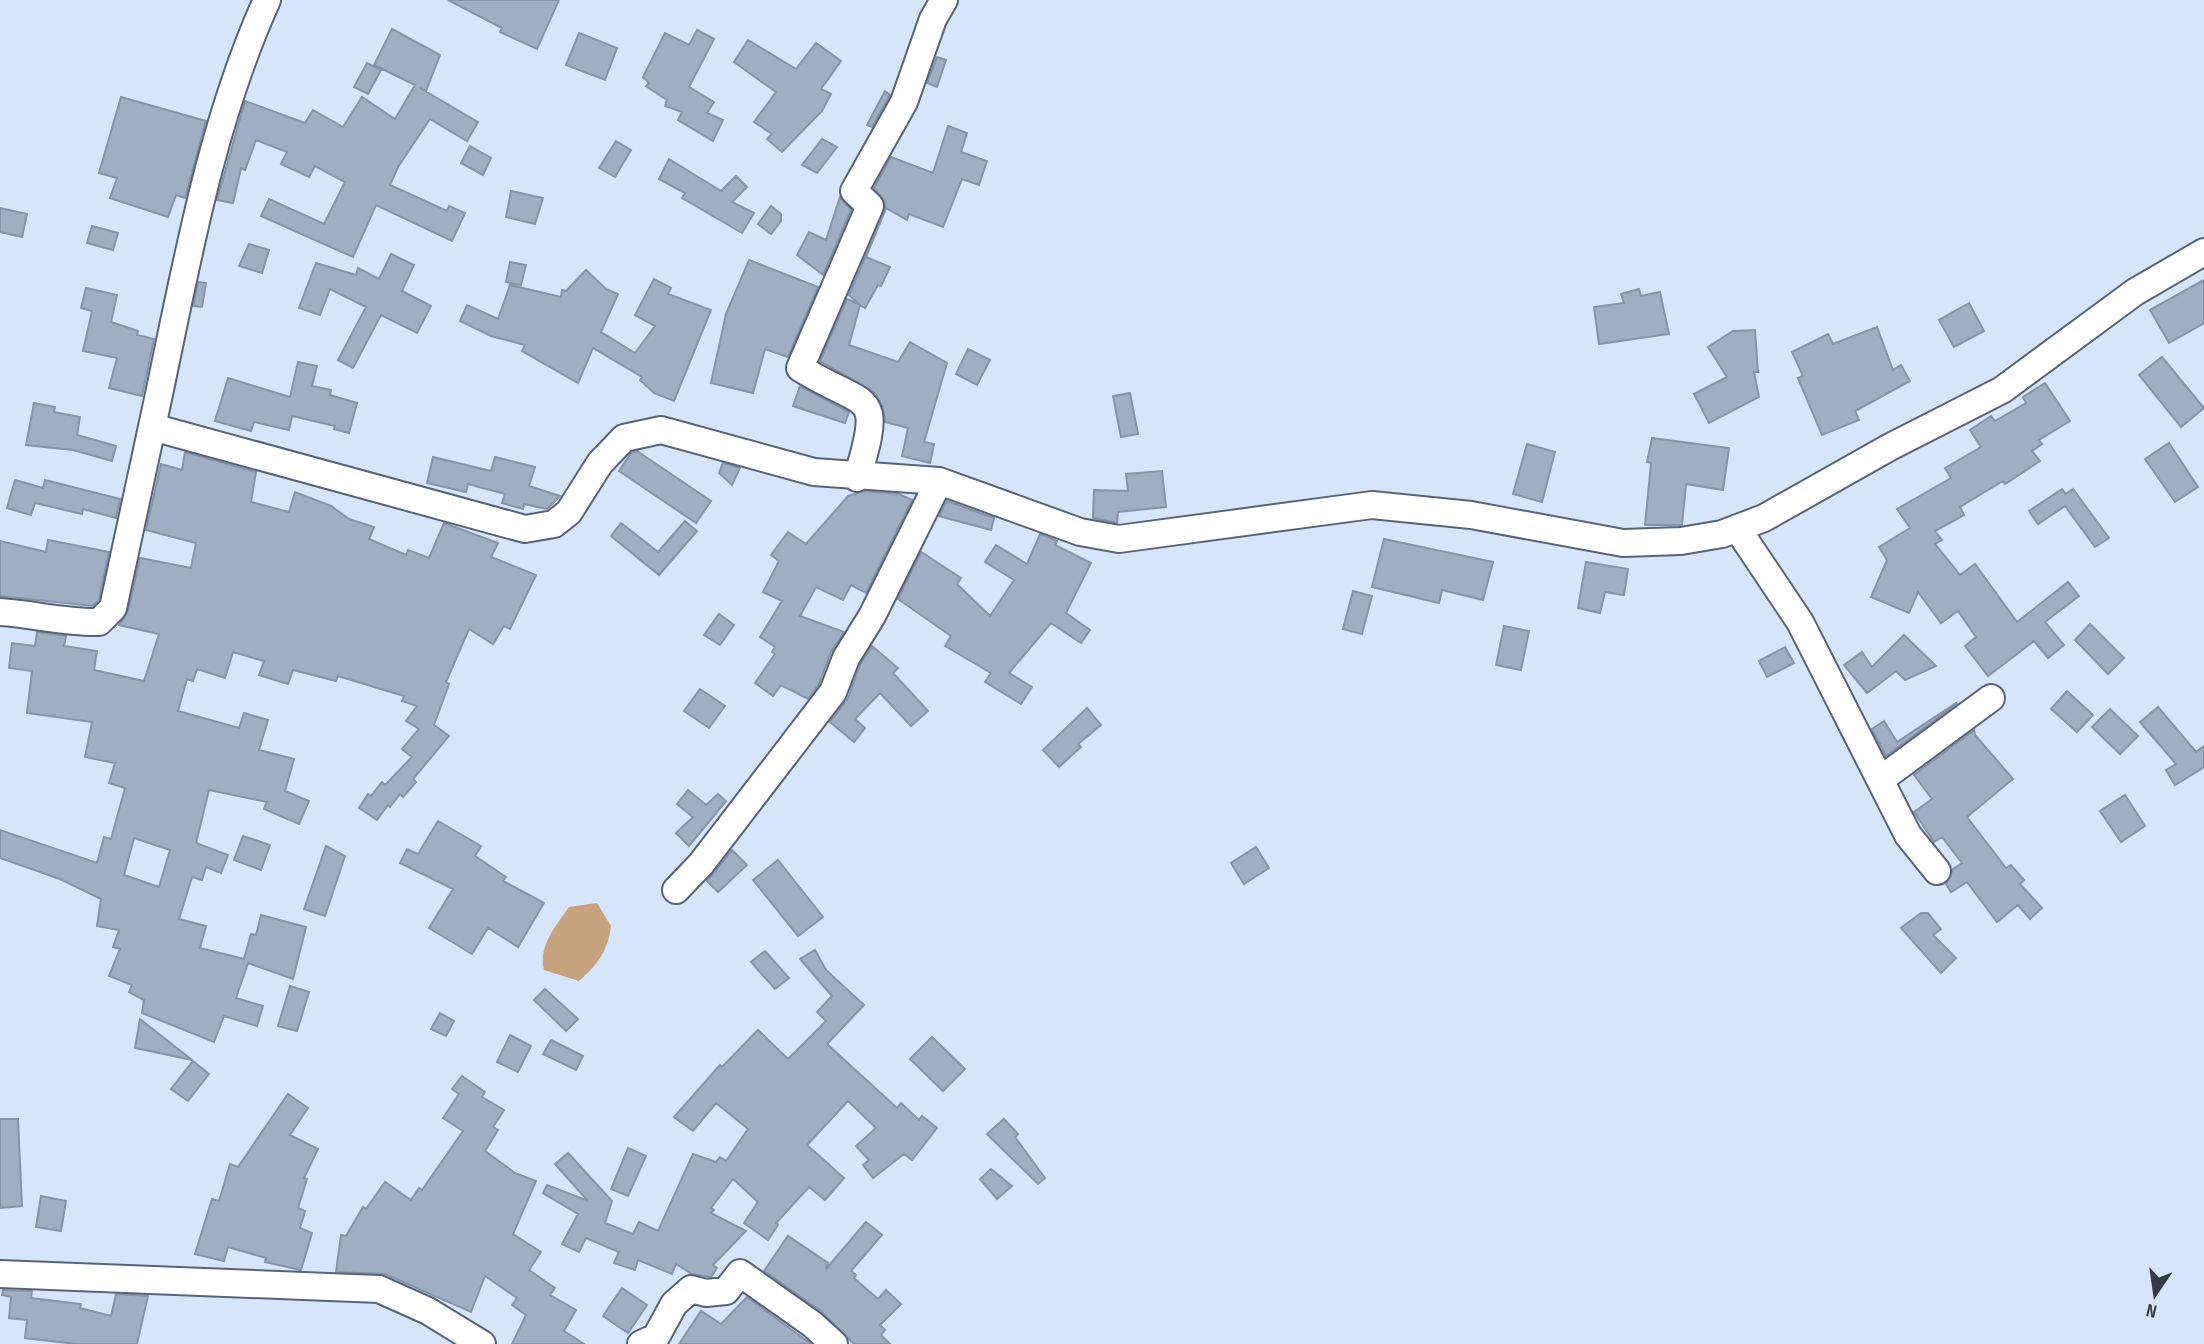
<svg xmlns="http://www.w3.org/2000/svg" width="2204" height="1344" font-family="'Sofia Sans Condensed',sans-serif">
<style>
.water{fill:#c6a27d}
.building{fill:#a0aec4;stroke:#8693a9;stroke-width:2;fill-rule:evenodd}
.lines{fill:none;stroke-linecap:round;stroke-linejoin:round}
.minor-casing{stroke:#576377;stroke-width:30}
.minor{stroke:#fff;stroke-width:26}
</style>
<rect width="100%" height="100%" fill="#d6e4fc"/>
<path class="water" d="M597,903L611,926C608,951 597,965 579,981L544,970C538,946 556,926 569,907Z"/>
<path class="building" d="M448,0H559L537,49L500,32L502,28Z
M392,29L440,55L426,91L420,88L478,122L467,141L430,119L398,167L390,185L447,211L449,206L465,213L452,241L376,205L353,257L261,216L269,199L324,224L345,182L315,166L309,177L281,164L287,152L256,140L245,170L241,168L233,203L217,200L245,101L305,123L313,110L343,127L362,97L395,119L415,85L374,65Z
M697,30L714,39L689,87L714,102L707,113L723,120L713,141L678,120L682,112L665,106L667,100L646,86L649,83L643,77L665,33L689,45Z
M579,33L617,48L605,80L566,65Z
M748,40L796,69L816,43L841,61L821,89L831,94L822,111L782,152L767,139L772,134L754,122L776,92L734,62Z
M937,57L946,60L937,87L927,83Z
M367,63L381,70L368,94L354,87Z
M885,91L890,95L872,127L867,125Z
M121,97L206,121L185,198L176,195L168,217L110,198L117,178L99,173Z
M948,126L967,133L961,152L987,161L979,185L962,179L943,227L909,214L907,220L886,208L866,257L890,267L881,286L878,285L865,308L860,305L849,345L898,362L910,342L947,363L924,442L934,444L930,463L902,456L908,428L885,422L883,407L874,392L820,361L847,299L859,304L849,295L885,211V202L874,188L891,157L933,173Z
M822,139L837,147L817,173L802,165Z
M616,141L631,150L615,177L599,168Z
M470,146L491,158L483,175L461,163Z
M669,159L721,191L736,176L747,187L732,202L754,213L742,233L682,198L685,193L659,179Z
M511,191L543,198L535,224L506,217Z
M840,197L851,210L823,275L797,255L809,232L826,240Z
M771,206L781,214V221L771,234L758,224Z
M0,208L27,214L22,237L0,232Z
M92,226L118,233L113,250L87,243Z
M249,244L269,250L262,273L239,266Z
M391,254L414,265L402,291L431,306L417,333L381,315L353,368L338,360L366,307L330,289L320,315L299,308L316,263L356,275L358,268L379,279Z
M749,260L818,287L788,357L765,349L753,393L711,383L726,314Z
M510,262L526,265L521,285L506,282Z
M586,270L606,289L618,294L601,332L635,353L655,326L635,315L654,279L671,288L668,294L711,310L674,401L654,393L640,380L642,377L593,348L578,383L522,351L525,345L491,336L460,321L467,305L498,319L510,285L561,297L562,290L566,291Z
M2204,280V323L2169,343L2150,310Z
M198,282L206,283L202,307L193,306Z
M86,288L117,295L111,322L138,331L137,335L154,339L142,396L109,388L117,358L83,351L92,311L81,308Z
M1639,289L1641,296L1660,292L1669,334L1599,344L1594,307L1624,303L1621,294Z
M1969,303L1984,331L1954,347L1939,320Z
M1877,327L1893,370L1901,365L1910,381L1855,411L1859,420L1822,435L1798,378L1803,376L1792,352L1828,334L1833,344Z
M1755,330L1758,372H1754L1759,397L1709,423L1694,394L1727,377L1708,347L1733,331Z
M968,349L990,360L977,385L956,374Z
M2162,357L2204,408L2181,427L2139,375Z
M298,362L317,366L312,386L331,390L330,395L357,403L349,433L334,429L335,426L292,416L289,430L254,422L251,431L215,421L228,378L290,397Z
M2045,383L2070,421L2039,440L2042,444L2032,451L2040,461L2005,484L2003,481L1960,507L1964,515L1935,531L1942,540L1935,544L1960,575L1975,564L2017,622L2068,582L2079,596L2045,622L2064,645L2048,658L2034,641L1988,676L1965,646L1976,637L1958,611L1941,623L1918,592L1909,613L1871,597L1887,560L1879,547L1910,528L1897,509L1951,478L1945,468L1981,447L1970,430L1991,416L1995,421L2026,403L2023,397Z
M800,386L849,412L845,423L793,406Z
M1130,393L1138,434L1121,437L1113,396Z
M34,403L55,407L54,412L80,417L77,435L116,446L112,461L73,450L26,445Z
M1652,438L1729,448L1723,490L1686,484L1682,525H1645L1651,463L1647,462Z
M2169,443L2198,487L2175,502L2145,459Z
M1527,444L1555,452L1542,502L1513,494Z
M637,451L711,501L696,523L619,471L631,453Z
M185,452L256,472L251,502L289,512L295,492L331,506L349,519L374,527L369,539L406,555L408,550L429,558L444,523L498,543L491,557L536,575L510,629L504,626L493,644L469,629L446,682L449,684L434,725L449,736L413,779L416,782L403,797L400,794L390,807L388,805L377,820L359,808L368,794L371,796L382,782L385,785L412,757L402,749L419,729L406,721L417,706L402,701L404,696L338,676L336,681L293,670L288,684L259,675L264,661L233,652L225,678L197,669L193,681L187,679L178,711L239,728L244,713L268,720L259,750L294,759L285,791L309,801L299,824L264,809L267,802L209,790L196,843L228,855L221,873L206,867L202,880L192,877L179,919L206,926L200,948L244,959L251,934L256,935L261,915L306,927L293,979L248,963L236,998L263,1006L257,1026L224,1016L214,1042L142,1013L144,1000L129,992L132,985L109,976L120,949L113,947L119,930L97,926L101,899L60,879L0,858V830L97,863L104,837L111,839L125,788L109,783L115,763L85,757L92,722L27,713L32,671L9,668L12,643L35,646L37,632L66,636L64,646L97,651L94,670L144,681L159,634L119,625L128,611L140,558L191,568L196,543L146,530L161,464L182,470ZM134,838L170,850L159,887L124,875Z
M433,457L491,471L495,457L535,467L529,486L560,496L547,509L524,504L523,509L502,503L505,494L468,484L466,492L427,483Z
M723,463L740,468L732,485L719,473Z
M1162,471L1166,507L1118,512L1117,523L1093,518L1094,490L1128,491L1126,474Z
M15,480L43,488L45,480L120,499L116,518L83,509L82,514L35,503L31,515L7,508Z
M2062,489L2066,494L2073,489L2109,538L2095,547L2065,506L2038,524L2029,511Z
M864,491L899,494L912,500L866,593L851,585L843,600L816,587L800,616L844,632L831,652L819,684L808,699L781,685L773,696L755,683L775,654L772,652L775,647L760,637L782,601L763,592L779,561L771,555L788,532L806,544L848,496Z
M947,501L994,518L991,530L939,516Z
M685,521L697,531L659,575L611,536L621,523L658,552Z
M1040,534L1057,541L1055,545L1091,563L1066,613L1090,630L1081,643L1051,623L1009,673L1032,687L1021,704L985,682L991,673L945,646L951,636L898,599L921,552L961,578L957,584L990,616L1014,580L985,562L996,545L1027,564Z
M1384,539L1493,562L1483,600L1442,590L1439,603L1372,587Z
M48,540L109,552L99,600L93,606L0,596V541L46,552Z
M1586,562L1628,569L1624,595L1605,592L1600,613L1578,608Z
M1353,591L1372,596L1362,634L1343,629Z
M719,614L734,625L720,645L704,635Z
M2090,624L2124,658L2108,674L2075,640Z
M1504,626L1529,631L1521,670L1496,665Z
M1904,635L1936,666L1905,680L1896,671L1867,693L1844,665L1862,652L1872,667Z
M872,646L898,668L893,673L928,711L911,726L880,693L855,719L865,728L854,742L830,722L848,698L860,665Z
M1785,647L1794,663L1767,677L1759,661Z
M700,689L725,706L709,728L684,711Z
M2067,691L2093,715L2077,732L2051,709Z
M1956,703L1957,704L1886,756L1872,729L1884,721L1897,742Z
M2158,707L2196,752L2204,746V767L2175,785L2166,770L2176,764L2140,722Z
M1087,708L1101,725L1078,744L1081,747L1059,767L1043,750Z
M2110,709L2138,736L2120,754L2092,727Z
M1974,730L1975,735L2013,779L1967,817L2006,868L2011,865L2024,880L2020,884L2042,908L2030,919L2018,905L1997,922L1967,882L1951,892L1946,884L1953,869L1962,863L1942,837L1934,842L1914,812L1932,799L1914,775Z
M688,790L706,805L718,794L726,801L689,846L676,833L693,817L677,804Z
M2125,795L2145,826L2121,842L2100,811Z
M438,821L481,846L475,856L506,877L503,881L544,903L518,947L488,928L472,954L429,928L453,889L400,863L407,849L418,854Z
M243,836L270,845L261,870L234,860Z
M326,846L345,856L325,916L304,909Z
M1256,847L1269,868L1244,884L1231,863Z
M732,850L747,865L718,892L707,881Z
M778,860L823,917L798,936L753,880Z
M1921,913H1928L1941,929L1933,935L1956,958L1941,973L1901,928Z
M815,950L826,970L864,1005L827,1044L897,1108L901,1103L919,1120L922,1116L937,1128L912,1160L904,1154L873,1178L863,1165L869,1160L856,1146L876,1128L848,1101L807,1145L844,1178L825,1200L809,1187L776,1223L778,1225L768,1240L744,1223L758,1202L733,1179L711,1208L714,1210L711,1213L746,1231L713,1265L717,1268L711,1277L692,1274L676,1264L672,1274L638,1260L635,1270L614,1263L619,1252L586,1238L579,1252L562,1244L578,1214L543,1193L547,1185L588,1201L555,1164L568,1153L612,1201L605,1223L633,1234L639,1222L658,1231L693,1154L716,1162L720,1157L726,1161L748,1129L716,1103L693,1131L674,1117L720,1065L722,1067L758,1030L788,1059L826,1021L817,1012L832,996L800,959Z
M765,951L789,978L775,989L751,962Z
M290,986L309,992L297,1031L278,1026Z
M545,989L578,1019L566,1031L534,1000Z
M440,1013L454,1021L446,1036L431,1029Z
M140,1019L192,1060L135,1048Z
M510,1035L531,1046L518,1072L497,1062Z
M932,1037L965,1069L943,1091L910,1059Z
M551,1040L583,1056L576,1070L543,1054Z
M193,1061L209,1074L188,1101L171,1089Z
M462,1076L485,1092L482,1097L504,1110L493,1127L498,1130L485,1151L515,1173L536,1181L513,1234L541,1252L529,1270L555,1288L550,1295L576,1310L564,1331L584,1344H512L526,1315L512,1305L517,1298L485,1276L471,1312L385,1274L336,1272L341,1235L346,1236L363,1207L366,1209L385,1182L411,1200L419,1188L422,1190L463,1131L443,1118L459,1094L452,1089Z
M288,1094L308,1108L290,1135L318,1149L304,1178L307,1179L298,1208L305,1211L300,1228L312,1233L301,1270L265,1262L266,1258L228,1247L224,1261L195,1254L212,1199L219,1201L230,1164L238,1167Z
M0,1119H18L22,1206L0,1208Z
M1004,1119L1018,1134L1015,1137L1045,1178L1038,1184L987,1134Z
M628,1148L646,1156L628,1196L611,1189Z
M991,1169L1012,1186L997,1199L980,1179Z
M41,1196L66,1201L61,1231L36,1227Z
M866,1222L882,1235L851,1271L856,1275L854,1278L878,1299L886,1290L901,1304L880,1325L885,1330L881,1335L890,1344H854L822,1312L764,1271L788,1236L828,1263L826,1269Z
M622,1288L647,1305L628,1333L603,1316Z
M3,1290L32,1291L31,1298L81,1304L80,1308L111,1316L116,1294L148,1296L137,1344H76L25,1338L27,1320L9,1318L11,1297L2,1295Z
M747,1297L811,1344H679L701,1311L721,1324Z"/>
<g class="lines">
<g class="minor-casing">
<path id="minor" d="M152,427C183,285 207,132 267,0
M857,478C885,387 867,410 800,368L870,206L854,191L904,102L933,19L944,0
M1737,528L1800,622L1908,835L1937,871
M0,612C33,614 66,623 99,622L113,608L152,427L525,529L554,524L569,512L600,463L624,438L661,430L814,472L939,481L1080,532L1119,539L1372,505L1471,515L1623,543L1681,541L1722,534L1764,518L1890,447L2002,390L2135,292L2204,252
M1880,780L1991,698
M676,890L701,864L833,692L846,658L872,616L939,481
M0,1274L379,1289L428,1311L482,1344
M641,1344L656,1337L674,1304L691,1289L706,1293L726,1291L740,1273L812,1324L834,1344"/>
</g>
<use href="#minor" class="minor"/>
</g>
<g transform="translate(2155 1295) rotate(193)" stroke="#d6e4fc" stroke-width="5" paint-order="stroke">
<path d="M0-5L12 26L0 18L-12 26Z" fill="#353a43"/>
<text y="-10" font-size="19" font-weight="bold" text-anchor="middle" fill="#353a43">N</text>
</g>
</svg>
